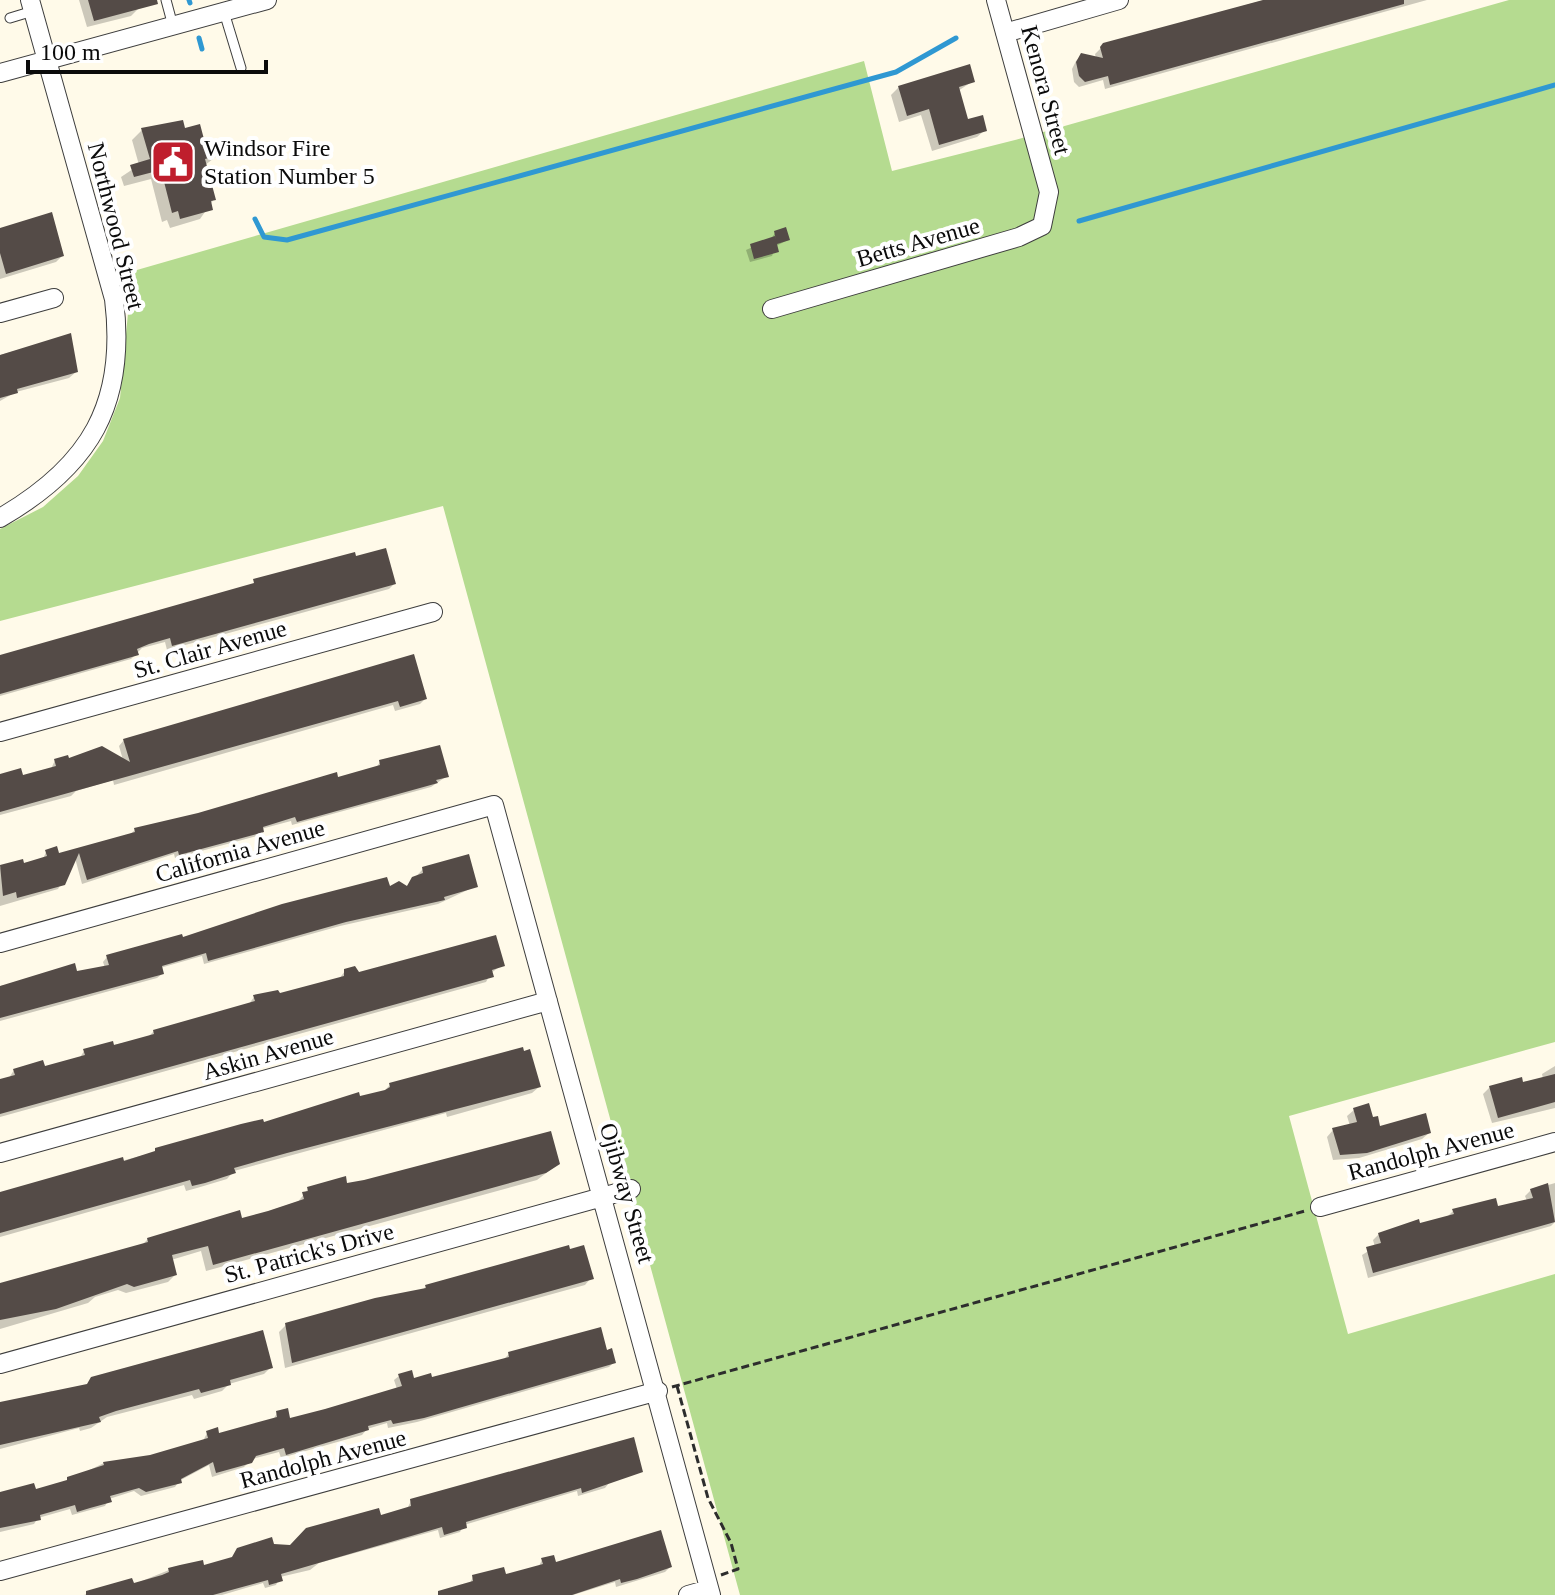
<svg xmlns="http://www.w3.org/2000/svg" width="1555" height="1595" font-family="Georgia,serif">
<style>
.forest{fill:#b5db90}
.shadow{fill:#0003}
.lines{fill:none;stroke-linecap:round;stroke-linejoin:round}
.stream{stroke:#2f98d2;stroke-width:5}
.building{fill:#544b47}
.lane-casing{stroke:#3e3e3e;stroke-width:11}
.street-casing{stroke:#3e3e3e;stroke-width:20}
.path{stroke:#2d2d2d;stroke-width:3;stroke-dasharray:8 4;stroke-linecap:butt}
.lane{stroke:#fff;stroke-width:9}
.street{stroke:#fff;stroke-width:18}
.labels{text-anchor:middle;stroke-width:8;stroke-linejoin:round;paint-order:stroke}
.street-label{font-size:24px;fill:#0b0b0b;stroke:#fff}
.poi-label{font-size:24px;fill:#0b0b0b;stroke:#fff;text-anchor:start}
</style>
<rect width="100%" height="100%" fill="#fffae9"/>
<path class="forest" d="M1509,0H1555V1042L1289,1116L1348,1334L1555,1274V1595H740L443,506L0,621V529L43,507L78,476L103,441L120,398L128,313L116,276L864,61L892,171L1015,140Z"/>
<path class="shadow" d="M79,0H136L139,8L131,16L87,27Z
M1264,0H1427L1105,89L1103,80L1079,87L1074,82L1072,69L1076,61L1082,55L1096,58L1095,54L1104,45Z
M973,81L958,91L967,121L985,130L977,137L932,151L921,115L899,122L891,95L899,87Z
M142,130L184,131L221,153L205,165L214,199L200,219L170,228L167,220L162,222L151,179L124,186L121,177L139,165L132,140Z
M0,230L62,256L56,262L0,279Z
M775,233L788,240L776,246L772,256L750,262L746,250L771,239Z
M69,336L76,372L69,378L16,392L0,401V355Z
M394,584L389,589L167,650L165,642L142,648L131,659L0,696V658Z
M413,657L425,699L420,704L395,711L393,705L114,785L113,780L76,791L71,796L0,815V776L22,778L51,769L55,760H123L119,746L124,740Z
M380,762L447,776L431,787L292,825L291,821L261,829L257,836L175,858L174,854L82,884L75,858L58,889L0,906V868L43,859L46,852L58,855L129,835L135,830L337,780L376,768Z
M423,869L476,886L438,904L340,926L204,964L202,956L160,968L162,974L157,978L0,1021V986L105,968L103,962L107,957L406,887Z
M502,965L491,973L486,982L0,1117V1081L9,1078L14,1070L43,1069L79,1059L84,1051L147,1038L154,1031L249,1004L254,997L279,995L339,979L345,971L358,975Z
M1555,1066V1108L1492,1123L1483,1094L1490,1087L1543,1079L1542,1074Z
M390,1085L539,1087L532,1093L447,1117L446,1113L234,1171L227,1179L197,1188L186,1191L184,1185L0,1237V1193L383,1092Z
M1354,1110L1379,1128L1429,1133L1422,1139L1359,1158L1333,1160L1327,1137L1333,1130L1350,1126L1347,1116Z
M558,1164L537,1180L206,1271L201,1251L171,1260L175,1275L168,1282L126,1293L118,1290L95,1297L88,1303L0,1329V1286L141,1246L148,1239L241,1221L297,1203L308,1189Z
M1555,1183V1222L1551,1226L1368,1278L1362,1255L1375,1247L1373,1240L1379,1234L1447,1217L1453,1211L1497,1209L1527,1201L1525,1196L1531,1190Z
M591,1278L585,1285L285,1368L279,1332L286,1325L422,1291L426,1286Z
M606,1352L614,1362L609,1367L417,1422L388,1428L387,1423L367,1429L362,1435L281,1458L279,1452L252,1459L244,1467L212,1477L209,1465L179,1481L175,1487L141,1496L134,1491L109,1499L105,1506L72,1515L70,1509L38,1518L34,1524L0,1532V1494L34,1491L63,1483L104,1463L151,1457L203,1441L207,1433L218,1435L273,1420L277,1413L289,1420L397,1389L394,1380L399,1376L413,1380H431L504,1359L509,1354Z
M271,1367L264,1374L229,1384L222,1391L194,1399L192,1395L107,1417L91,1428L80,1431L79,1428L0,1449V1405L52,1391L53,1395Z
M641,1471L609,1483L605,1488L578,1496L577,1491L464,1525L460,1532L440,1538L438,1530L319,1563L310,1570L280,1577L276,1585L265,1588L263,1583L222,1595H84L112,1585H132L169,1570L203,1568L230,1560L238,1550L290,1547L407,1509L411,1501Z
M542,1560L555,1565L670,1567L665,1572L616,1587L615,1582L573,1595H439L469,1585L473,1577H505L538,1568Z"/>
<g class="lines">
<path class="stream" d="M189,0L190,3
M199,38L202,49
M255,219L264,237L287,240L896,72L956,38
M1079,221L1555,85"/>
</g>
<path class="building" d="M88,0H157L158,4L94,21Z
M1263,0H1404V4L1110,85L1108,76L1085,82L1079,76L1076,62L1081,53L1103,58L1100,47L1103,43Z
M970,64L975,82L959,87L968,119L983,115L987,131L939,145L929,109L907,116L898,86Z
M183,120L185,128L200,124L205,143L219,139L223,154L205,159L216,200L211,201L213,210L180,219L178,211L172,213L161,170L134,177L130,165L150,159L141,128Z
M52,212L64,256L6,274L0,253V228Z
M786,227L790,240L777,244L779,252L754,259L750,244L775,236L776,240L774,231Z
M71,333L78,372L17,389L18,393L0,398V355Z
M386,548L396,584L172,646L170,638L149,644L137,649L139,655L0,694V655L254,583L253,579L355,552L356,556Z
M414,654L427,699L400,707L398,701L0,812V774L21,768L23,775L56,766L54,759L68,755L69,758L102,746L130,762L123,739Z
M440,745L449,777L436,780L438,783L297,822L295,817L263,827L264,832L179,855L178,851L87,880L79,853L65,885L17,898L16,892L3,896L0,865L23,859L24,863L47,856L45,850L57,846L59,853L135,832L134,828L198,813L337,772L338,777L380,765L379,760Z
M469,854L478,887L444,897L445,900L346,922L208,961L206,953L162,966L164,974L0,1018V986L75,963L77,971L109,965L106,955L182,934L183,937L282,904L387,877L390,886L399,881L407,886L412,877L423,873L422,867Z
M496,935L505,966L492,970L494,977L0,1114V1079L15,1075L13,1069L43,1060L45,1066L85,1055L83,1049L113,1041L114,1045L154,1034L153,1030L255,1001L253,995L278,990L280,993L344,976V969L355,966L359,972Z
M523,1047L524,1051L530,1049L541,1087L287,1153L234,1168L236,1173L205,1183L192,1186L190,1180L0,1233V1192L123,1157L124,1161L155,1151V1148L241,1124L263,1119L264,1122L359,1092L360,1096L385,1090L390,1087L389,1083Z
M1555,1074V1102L1498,1118L1489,1086L1522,1077L1523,1082Z
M1369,1103L1373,1117L1378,1116L1380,1126L1426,1113L1431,1133L1367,1153L1340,1155L1332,1128L1357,1122L1353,1108Z
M551,1131L560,1164L546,1173L213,1265L208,1246L172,1255L177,1275L134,1287L127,1284L56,1309L0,1320V1283L148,1242L147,1238L240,1210L242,1218L268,1211L304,1199L302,1192L308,1191L307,1187L346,1176L347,1183L364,1180Z
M1548,1183L1555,1222L1373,1273L1366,1247L1381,1243L1378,1233L1419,1219L1420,1223L1454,1214L1452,1209L1496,1198L1498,1206L1533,1198L1530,1189Z
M569,1245L570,1249L584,1245L594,1279L292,1363L285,1323L375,1298L426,1288L425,1285Z
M601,1327L607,1350L612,1348L616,1363L424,1418L393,1424L391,1420L368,1426L369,1430L286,1455L284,1448L256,1456L252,1463L216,1473L213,1462L181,1479L182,1483L146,1492L139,1488L110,1496L112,1502L90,1508L77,1512L75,1505L40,1515L41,1520L0,1528V1492L34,1483L36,1489L67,1480V1477L104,1465L103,1462L150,1455L208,1438L206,1431L218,1427L219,1433L277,1417L276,1411L288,1408L290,1418L325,1409L402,1386L398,1374L412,1370L414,1378L431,1373L432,1377L509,1357L508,1352Z
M263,1330L273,1368L230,1380L231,1385L201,1393L199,1389L116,1411L99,1417L101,1422L0,1445V1402L87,1384L91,1377Z
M634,1437L643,1472L582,1493L581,1488L466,1522L467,1528L444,1535L442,1527L281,1574L283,1581L269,1585L268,1580L213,1595H86V1591L132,1578L134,1583L162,1575L169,1572L168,1568L180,1565L203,1560L204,1565L232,1557L237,1548L272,1537L274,1544L290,1545L306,1528L379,1508L381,1515L411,1506L410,1499Z
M661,1530L672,1567L637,1579L621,1583L620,1579L572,1595H438V1591L473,1581L472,1575L504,1567L506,1574L543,1564L541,1558L554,1555L556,1562Z"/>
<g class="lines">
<g class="lane-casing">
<path id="lane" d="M166,0L173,26
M224,12L241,68
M10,18L33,11"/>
</g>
<g class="street-casing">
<path id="street" d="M1005,33L1119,0
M0,73L267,0
M772,309L1019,237L1042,226L1049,192L996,0
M0,313L54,298
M0,518C90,466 127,404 114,299L30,0
M0,732L433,612
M0,943L494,805L711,1595
M0,1153L548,1001
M1320,1207L1555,1142
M0,1364L631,1189
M0,1571L658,1391
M688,1595L709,1589"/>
</g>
<path class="path" d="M677,1386L708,1498L731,1543L738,1569L721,1575
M672,1387L1305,1211"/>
<use href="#lane" class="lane"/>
<use href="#street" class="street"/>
</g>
<defs>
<g id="civic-square" transform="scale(2.3)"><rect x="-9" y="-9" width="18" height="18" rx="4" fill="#bf1e2d" stroke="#fff"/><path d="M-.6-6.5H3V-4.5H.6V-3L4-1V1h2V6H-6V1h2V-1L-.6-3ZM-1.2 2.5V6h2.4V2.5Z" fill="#fff"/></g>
</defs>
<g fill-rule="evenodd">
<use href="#civic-square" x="173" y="162"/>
</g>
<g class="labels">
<g class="street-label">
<text transform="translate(1046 90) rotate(75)" y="8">Kenora Street</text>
<text transform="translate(116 226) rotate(76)" y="8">Northwood Street</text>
<text transform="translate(918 242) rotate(-16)" y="8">Betts Avenue</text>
<text transform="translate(210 649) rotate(-16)" y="8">St. Clair Avenue</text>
<text transform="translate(240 851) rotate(-16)" y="8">California Avenue</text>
<text transform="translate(268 1054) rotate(-16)" y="8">Askin Avenue</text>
<text transform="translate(1431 1151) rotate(-15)" y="8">Randolph Avenue</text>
<text transform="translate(627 1193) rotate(74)" y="8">Ojibway Street</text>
<text transform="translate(309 1253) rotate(-15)" y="8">St. Patrick's Drive</text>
<text transform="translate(323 1459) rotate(-15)" y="8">Randolph Avenue</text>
</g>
<g class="poi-label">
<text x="204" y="156">Windsor Fire<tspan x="204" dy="28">Station Number 5</tspan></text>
</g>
</g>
<path d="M28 60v12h238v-12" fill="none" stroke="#0b0b0b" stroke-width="4"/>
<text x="40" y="60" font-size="24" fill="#0b0b0b" stroke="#ffffff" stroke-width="6" paint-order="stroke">100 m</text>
</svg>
